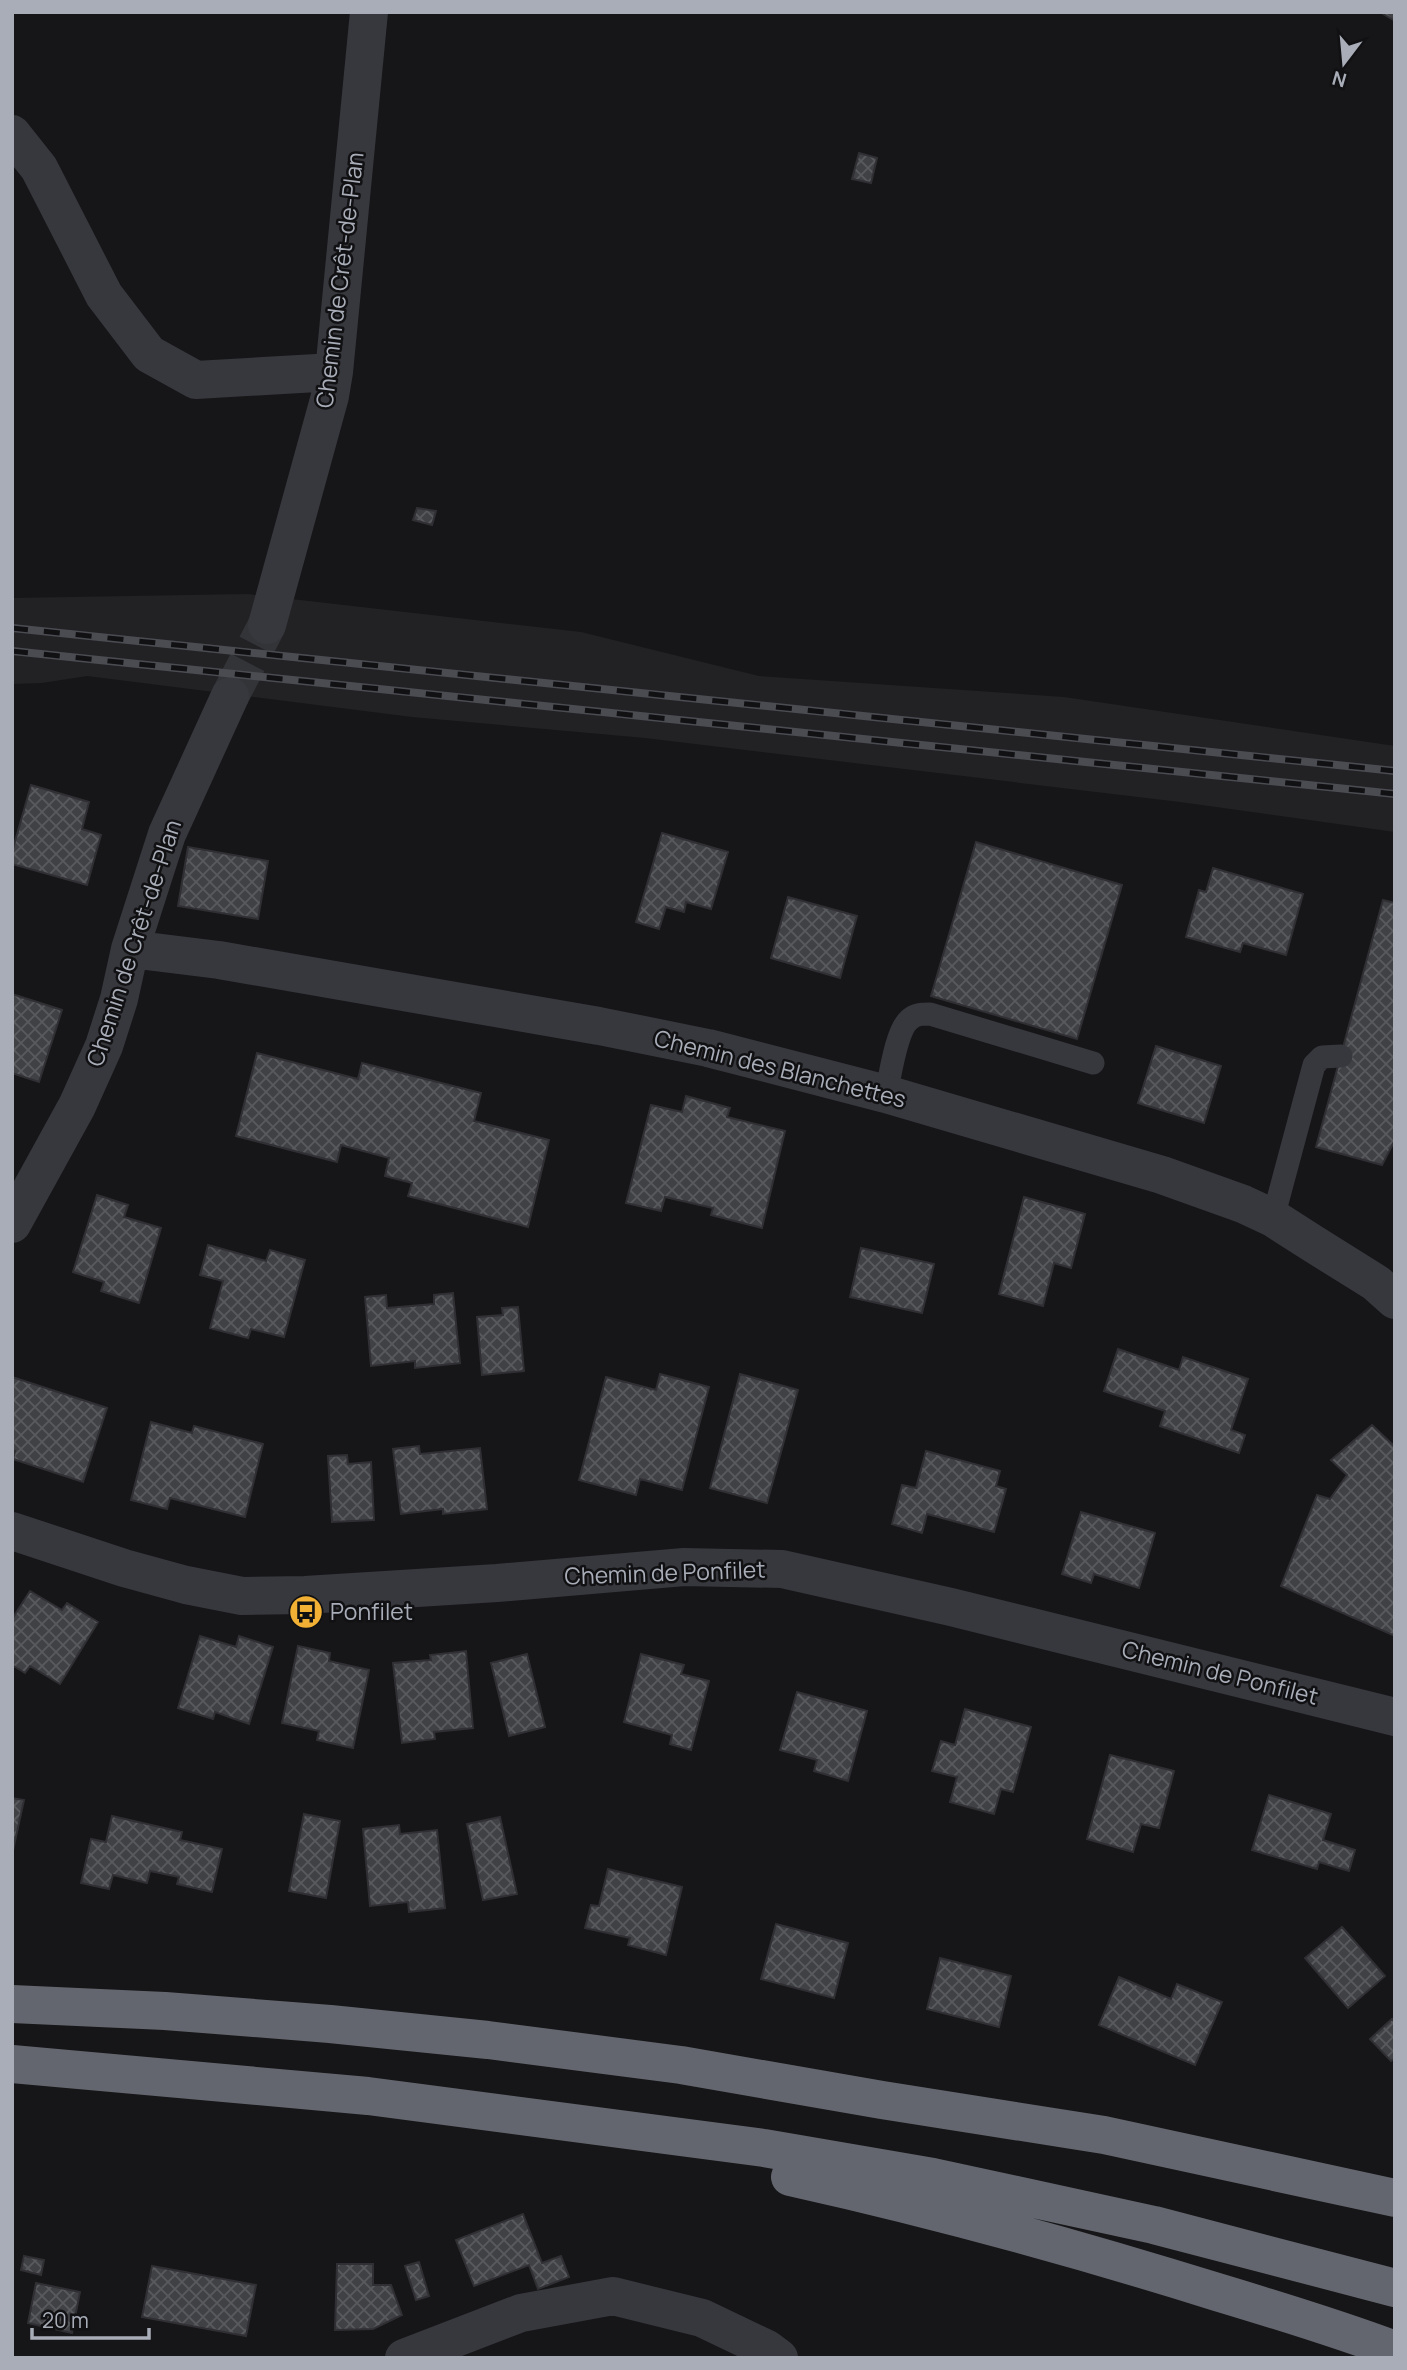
<svg xmlns="http://www.w3.org/2000/svg" width="1407" height="2370" font-family="Manrope,sans-serif">
<style>
.built{fill:#222225}
.building{fill:url(#building-cross-hatch);stroke:#303034;stroke-width:2}
.lines{fill:none;stroke-linecap:round;stroke-linejoin:round}
.minor-tunnel{stroke:#333438;stroke-width:38;stroke-dasharray:38 19;stroke-linecap:butt}
.service{stroke:#37383d;stroke-width:23}
.minor{stroke:#37383d;stroke-width:38}
.motorway{stroke:#63666e;stroke-width:38}
.rail-casing{stroke:#4a4c52;stroke-width:8}
.rail{stroke:#111113;stroke-width:5;stroke-dasharray:16;stroke-linecap:butt}
.labels{text-anchor:middle;stroke-width:5;stroke-linejoin:round;paint-order:stroke}
.street-label{font-size:23px;fill:#a8adb8;stroke:#111113}
.poi-label{font-size:23px;fill:#a8adb8;stroke:#111113;text-anchor:start}
</style>
<defs>
<pattern id="building-cross-hatch" width="8" height="8" patternUnits="userSpaceOnUse" patternTransform="scale(1.75)"><rect width="8" height="8" fill="#404145"/><path d="M0 0l8 8M0 8l8-8" fill="none" stroke="#595a5e"/></pattern>
</defs>
<rect width="100%" height="100%" fill="#161618"/>
<path class="built" d="M248,594L581,632L759,676L1064,697L1395,746V832L1180,802L645,738L412,717L87,676L42,683L12,684V598Z"/>
<path class="building" d="M1380,12H1395V21Z
M859,153L877,158L871,183L852,179Z
M417,508L436,511L432,525L413,520Z
M31,785L89,802L82,829L101,835L87,885L12,864V852Z
M662,833L728,852L711,909L686,902L684,912L666,907L659,929L636,922Z
M976,842L1122,885L1077,1039L931,996Z
M188,847L268,861L258,919L178,906Z
M1213,868L1303,894L1286,955L1243,943L1240,952L1186,937L1199,890L1206,892Z
M788,897L857,916L840,978L771,958Z
M1383,900L1395,903V1140L1382,1165L1316,1147Z
M12,994L62,1010L39,1082L12,1073Z
M1156,1046L1221,1066L1204,1123L1138,1103Z
M257,1053L358,1079L362,1063L481,1093L474,1121L549,1140L528,1227L408,1196L412,1183L385,1176L389,1158L341,1145L337,1162L236,1136Z
M686,1096L730,1108L727,1117L785,1131L762,1228L711,1215L713,1208L665,1197L661,1211L626,1203L651,1105L682,1112Z
M97,1195L128,1205L124,1217L161,1228L139,1303L101,1291L104,1282L73,1272Z
M1024,1197L1085,1214L1071,1268L1054,1263L1043,1306L999,1294Z
M208,1245L266,1261L270,1250L305,1260L284,1337L251,1329L248,1338L210,1328L223,1281L200,1275Z
M861,1248L934,1264L922,1313L850,1297Z
M453,1293L460,1363L415,1368V1361L371,1366L365,1297L386,1295L387,1308L434,1304V1295Z
M518,1307L524,1371L482,1375L477,1317L503,1315L502,1308Z
M1118,1349L1179,1370L1183,1357L1248,1379L1231,1430L1245,1435L1239,1453L1160,1426L1165,1411L1104,1391Z
M660,1374L709,1387L682,1490L640,1479L636,1495L579,1480L606,1377L656,1390Z
M740,1374L798,1390L767,1503L710,1488Z
M12,1377L107,1408L83,1482L13,1459L15,1451L12,1450Z
M151,1422L192,1433L194,1426L263,1444L245,1517L170,1498L167,1509L131,1500Z
M1372,1425L1395,1447V1636L1281,1586L1317,1495L1330,1499L1347,1475L1331,1460Z
M419,1446L420,1454L480,1448L487,1509L443,1514V1509L401,1514L393,1449Z
M926,1451L1000,1471L996,1486L1006,1489L994,1532L927,1514L922,1533L892,1524L902,1485L916,1488Z
M347,1455L348,1464L371,1462L374,1520L332,1522L328,1456Z
M1081,1512L1155,1533L1139,1588L1094,1574L1091,1583L1062,1574Z
M30,1591L62,1610L67,1603L98,1622L60,1684L30,1666L25,1673L12,1665V1619Z
M200,1636L236,1647L239,1636L273,1647L249,1724L215,1712L213,1719L178,1708Z
M298,1646L330,1653L329,1661L369,1670L353,1748L317,1740L319,1731L282,1723Z
M466,1651L473,1728L434,1732L435,1739L402,1743L393,1663L431,1660L430,1655Z
M527,1654L545,1727L509,1736L491,1663Z
M641,1654L684,1665L681,1674L709,1681L691,1750L670,1744L672,1735L624,1722Z
M797,1692L867,1711L848,1781L814,1771L817,1760L780,1750Z
M965,1709L1031,1727L1013,1792L1001,1789L994,1814L950,1802L957,1777L932,1771L941,1741L955,1745Z
M1110,1755L1174,1771L1159,1828L1141,1824L1133,1852L1087,1839Z
M1269,1795L1331,1814L1323,1840L1355,1850L1349,1871L1319,1862L1317,1869L1252,1850Z
M12,1798L24,1800L12,1855Z
M304,1814L340,1821L326,1898L289,1891Z
M112,1816L182,1832L180,1840L222,1849L212,1892L177,1884L179,1877L150,1871L147,1883L113,1875L109,1889L81,1883L91,1839L106,1842Z
M500,1817L517,1894L483,1900L467,1824Z
M399,1825L400,1834L437,1830L445,1908L409,1912L408,1902L370,1906L363,1829Z
M608,1869L682,1887L666,1955L628,1945L630,1938L585,1928L591,1905L599,1906Z
M776,1924L848,1943L834,1998L761,1979Z
M1342,1927L1385,1976L1348,2008L1305,1958Z
M940,1958L1011,1976L999,2027L927,2009Z
M1119,1977L1171,1999L1177,1984L1222,2002L1195,2065L1099,2025Z
M1392,2019L1395,2022V2058L1391,2061L1370,2039Z
M523,2214L542,2263L561,2256L569,2277L538,2289L529,2265L474,2286L456,2240Z
M24,2256L44,2260L41,2275L21,2270Z
M419,2262L429,2296L416,2300L405,2266Z
M337,2264H373V2285H391L402,2315L373,2329L335,2330Z
M152,2266L256,2285L246,2336L142,2317Z
M36,2283L80,2292L72,2333L28,2323Z"/>
<g class="lines">
<path class="minor-tunnel" d="M230,696L267,625"/>
<path class="service" d="M886,1094C890,1077 896,1031 909,1020C915,1014 922,1014 930,1014L1093,1063
M1273,1218L1314,1065L1322,1057L1341,1056"/>
<path class="minor" d="M12,134L39,168L104,295L149,354L196,380L334,372
M267,625L330,396L334,372L369,12
M130,949L219,960L599,1026L708,1048L886,1094L1162,1175L1243,1204L1273,1218L1312,1243L1376,1283L1395,1300
M12,1224L77,1106L104,1046L119,999L130,949L167,834L230,696
M12,1531L124,1568L186,1585L242,1596L305,1595L497,1583L684,1567L782,1569L951,1607L1395,1717
M404,2358L521,2313L613,2296L702,2318L767,2349L779,2358"/>
<path class="motorway" d="M12,2004L165,2011L330,2024L488,2040L681,2065L882,2100L1104,2135L1395,2198
M12,2064L368,2096L764,2148L933,2177L1154,2225L1395,2288
M790,2177C934,2209 1076,2248 1217,2292C1277,2310 1336,2328 1395,2350"/>
<g class="rail-casing">
<path id="rail" d="M12,628L1395,771
M12,651L1395,794"/>
</g>
<use href="#rail" class="rail"/>
</g>
<defs>
<g id="bus-disc" transform="scale(1.75)"><circle r="9.5" fill="#f2b134" stroke="#111113"/><path d="M-5-6H5V4H4V6H2V4H-2V6H-4V4H-5ZM-3.5-4V0h7V-4ZM-3.5 1.2v1.5H-2V1.2ZM2 1.2v1.5H3.5V1.2Z" fill="#111"/></g>
</defs>
<g fill-rule="evenodd">
<use href="#bus-disc" x="306" y="1612"/>
</g>
<g class="labels">
<g class="street-label">
<text transform="translate(340 280) rotate(-83)" y="8">Chemin de Crêt-de-Plan</text>
<text transform="translate(134 943) rotate(-72)" y="8">Chemin de Crêt-de-Plan</text>
<text transform="translate(780 1069) rotate(14)" y="8">Chemin des Blanchettes</text>
<text transform="translate(665 1573) rotate(-2)" y="8">Chemin de Ponfilet</text>
<text transform="translate(1220 1673) rotate(14)" y="8">Chemin de Ponfilet</text>
</g>
<g class="poi-label">
<text x="330" y="1620">Ponfilet</text>
</g>
</g>
<rect width="1407" height="2370" fill="none" stroke="#a8adb8" stroke-width="28"/>
<g transform="translate(1344 63) rotate(196)" stroke="#111113" stroke-width="5" paint-order="stroke">
<path d="M0-5L12 26L0 18L-12 26Z" fill="#a8adb8"/>
<text y="-10" font-size="19" font-weight="bold" text-anchor="middle" fill="#a8adb8">N</text>
</g>
<path d="M32 2328v10h117v-10" fill="none" stroke="#a8adb8" stroke-width="3.5"/>
<text x="42" y="2328" font-size="21" fill="#a8adb8" stroke="#111113" stroke-width="5" paint-order="stroke">20 m</text>
</svg>
